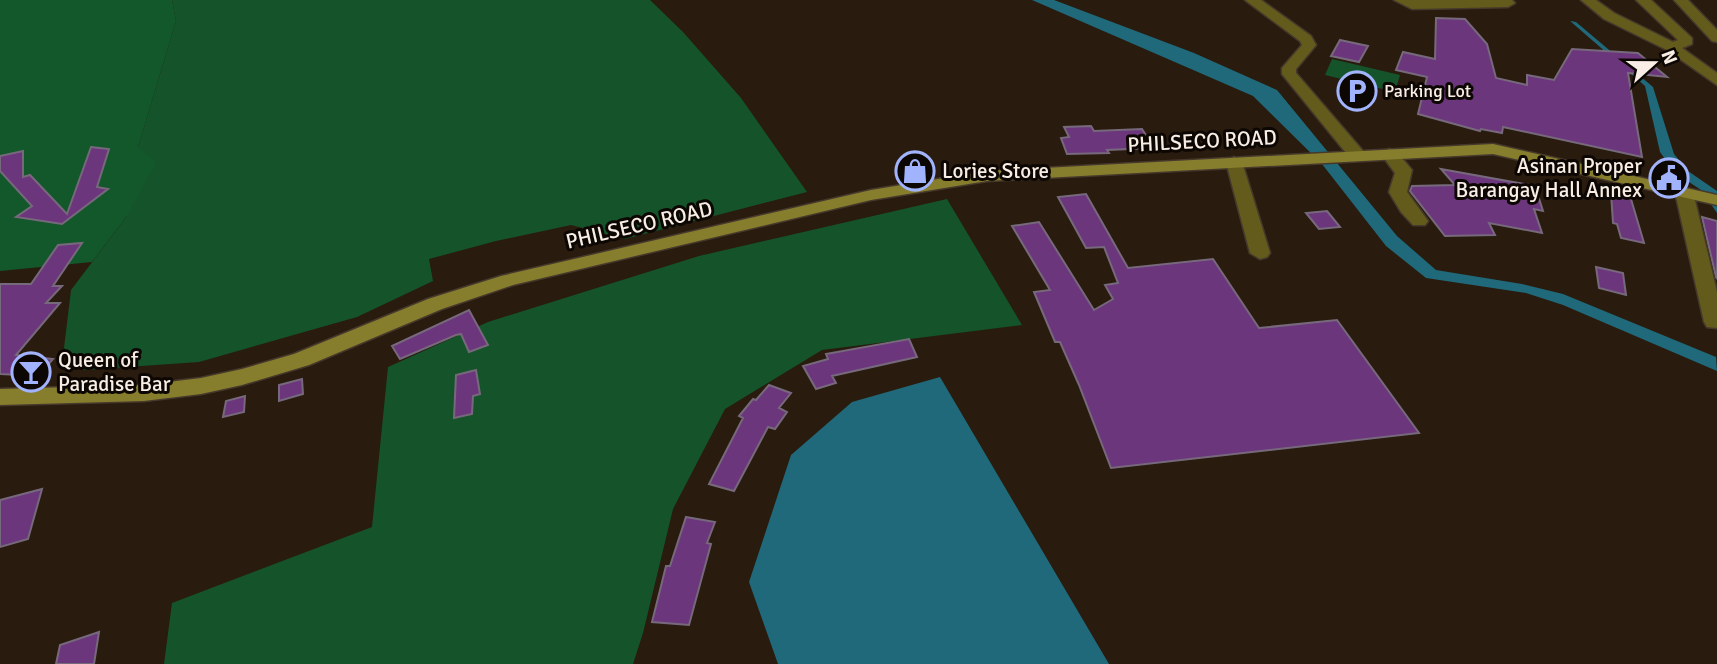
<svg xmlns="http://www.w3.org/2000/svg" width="1717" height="664" font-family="Signika,sans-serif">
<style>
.green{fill:#15542a}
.forest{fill:#13582b}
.water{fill:#1f697a}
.building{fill:#6c367d;stroke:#76697b;stroke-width:2}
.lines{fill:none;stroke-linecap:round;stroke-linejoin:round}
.street-casing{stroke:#46392c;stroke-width:3}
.secondary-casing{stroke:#46392c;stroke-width:3}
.street{fill:#625b1b;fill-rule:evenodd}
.secondary{fill:#867d2d;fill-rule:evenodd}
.labels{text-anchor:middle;stroke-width:6;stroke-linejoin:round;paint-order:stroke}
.far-poi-label{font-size:18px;fill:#f8eee5;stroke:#0d0703;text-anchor:start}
.street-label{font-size:21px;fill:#f8eee5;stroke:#0d0703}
.poi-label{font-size:21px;fill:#f8eee5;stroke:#0d0703;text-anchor:start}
</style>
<rect width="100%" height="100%" fill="#291b0e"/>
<path class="green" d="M172,0H650L683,32L741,98L807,192L625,239L571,225L496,241L429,259L433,281L357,317L199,362L84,370L64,348L71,290L127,216L138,147L176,21Z
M1332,59L1400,75L1395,92L1325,75Z
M947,199L1022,325L822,350L725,409L673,509L643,633L633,664H164L172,603L372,527L388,367L488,322L699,256Z"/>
<path class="forest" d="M0,0H172L176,21L138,147L156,162L127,216L92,262L0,271Z"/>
<path class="water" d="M1032,0H1054L1194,53L1277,90L1397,236L1436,270L1522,284L1563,294L1716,357L1717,371L1563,305L1526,293L1426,278L1386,246L1322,164L1253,96Z
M1570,21L1576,22L1653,87L1674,154L1688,171L1717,191V213L1701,190L1674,172L1660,152L1645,86Z
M940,377L1109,664H778L749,582L791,455L852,402Z"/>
<path class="building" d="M1436,18L1465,19L1487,44L1496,78L1527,85V75L1554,80L1572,49L1638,53L1667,77L1628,73L1642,157L1503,127L1502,133L1481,129L1480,131L1418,114L1427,77L1396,70L1403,52L1435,59Z
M1340,40L1368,46L1359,62L1331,56Z
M1091,126L1094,131L1142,129L1154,148L1107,150L1109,153L1067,154L1061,138L1069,137L1064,127Z
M91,147L109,149L97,187L108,189L62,224L16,217L32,206L0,171V156L23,151V177L30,175L67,214Z
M1441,169L1535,186L1543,211L1534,209L1542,233L1489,223L1495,235L1445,236L1410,191L1412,186L1455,185Z
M1611,193L1631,199L1644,243L1621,238L1617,224L1613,223Z
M1086,194L1128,268L1213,259L1259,328L1337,320L1419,433L1111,468L1079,385L1060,342H1055L1034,292L1050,290L1012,226L1039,222L1094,310L1113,299L1105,285L1118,283L1104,247L1086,248L1058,197Z
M1327,211L1340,227L1319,229L1306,213Z
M1702,217L1717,221V279L1716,277Z
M82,243L53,286H62L46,303H60L16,355L53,359L38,376L0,374V284H31L58,245Z
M1596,267L1623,273L1626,295L1599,288Z
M469,310L488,345L469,352L461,334L456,335L400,359L392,346Z
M909,339L917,357L832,376L836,383L816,389L803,366L828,359L826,354Z
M476,370L480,394L473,396L472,414L454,418L456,375Z
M302,379L303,394L279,401V385Z
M769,385L791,393L779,408L787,412L775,429L768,427L734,491L709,484L743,418L739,416L753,399L756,400Z
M245,396L244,412L223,417L226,401Z
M42,489L28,539L0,547V500Z
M686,517L715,522L707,543L711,544L689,625L652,622L666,566H670Z
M99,632L94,664H56L60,645Z"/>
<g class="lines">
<g class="street-casing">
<path id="street" d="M1245,0H1261L1311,36L1316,45L1296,69V73L1363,151L1365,155L1363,159H1351L1282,74V68L1302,45L1300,41Z
M1394,0H1512L1515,3L1508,7L1412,9Z
M1581,0H1596L1614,13L1673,42L1678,40L1636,0H1651L1692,38V44L1682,48L1717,73V85L1667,50L1604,19Z
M1674,0H1688L1717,30V42L1712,41Z
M1389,149L1395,150L1412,170L1407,192L1428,221L1425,225H1413L1401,212L1389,192L1395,173L1381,154Z
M1234,157L1242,162L1270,253L1267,257L1260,259L1250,253L1226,162Z
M1684,187L1693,192L1717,292V328L1707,327L1704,322L1675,192Z"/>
</g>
<g class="secondary-casing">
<path id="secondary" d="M1493,144L1717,195V205L1493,154L987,181L871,200L513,285L442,309L309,365L242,385L201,394L144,401L0,405V389L144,385L201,378L242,369L294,354L428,299L501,276L871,190L987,171Z"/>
</g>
<use href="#street" class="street"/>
<use href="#secondary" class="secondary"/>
</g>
<defs>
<g id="parking-ring" transform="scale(2.0125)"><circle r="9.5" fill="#0d0703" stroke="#a1b3fd" stroke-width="1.5"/><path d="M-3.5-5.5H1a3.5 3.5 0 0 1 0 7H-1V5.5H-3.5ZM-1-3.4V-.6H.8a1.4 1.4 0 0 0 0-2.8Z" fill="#a1b3fd"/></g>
<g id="shop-ring" transform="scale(2.0125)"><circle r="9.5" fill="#0d0703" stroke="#a1b3fd" stroke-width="1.5"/><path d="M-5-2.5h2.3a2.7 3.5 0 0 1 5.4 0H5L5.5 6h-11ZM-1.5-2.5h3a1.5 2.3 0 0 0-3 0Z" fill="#a1b3fd"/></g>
<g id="civic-ring" transform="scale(2.0125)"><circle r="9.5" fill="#0d0703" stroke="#a1b3fd" stroke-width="1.5"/><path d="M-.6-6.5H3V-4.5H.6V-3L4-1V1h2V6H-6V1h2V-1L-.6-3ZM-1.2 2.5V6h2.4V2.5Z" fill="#a1b3fd"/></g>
<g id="bar-ring" transform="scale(2.0125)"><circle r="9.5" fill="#0d0703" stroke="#a1b3fd" stroke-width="1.5"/><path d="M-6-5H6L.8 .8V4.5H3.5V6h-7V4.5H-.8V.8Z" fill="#a1b3fd"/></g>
</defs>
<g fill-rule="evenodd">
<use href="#parking-ring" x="1357" y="91"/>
<use href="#shop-ring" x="915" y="171"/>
<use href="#civic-ring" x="1669" y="178"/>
<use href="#bar-ring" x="31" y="372"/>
</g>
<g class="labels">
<g class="far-poi-label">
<text x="1384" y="97">Parking Lot</text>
</g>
<g class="street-label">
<text transform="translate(1202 141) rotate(-3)" y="7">PHILSECO ROAD</text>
<text transform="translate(639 225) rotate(-13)" y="7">PHILSECO ROAD</text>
</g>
<g class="poi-label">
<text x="1642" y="173" text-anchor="end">Asinan Proper<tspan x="1642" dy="24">Barangay Hall Annex</tspan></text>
<text x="942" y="178">Lories Store</text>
<text x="58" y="367">Queen of<tspan x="58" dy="24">Paradise Bar</tspan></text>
</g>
</g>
<g transform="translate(1654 63) rotate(69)" stroke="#0d0703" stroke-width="5" paint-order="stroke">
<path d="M0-5L12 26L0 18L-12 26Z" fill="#f8eee5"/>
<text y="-10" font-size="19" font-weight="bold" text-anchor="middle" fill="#f8eee5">N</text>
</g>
</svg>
